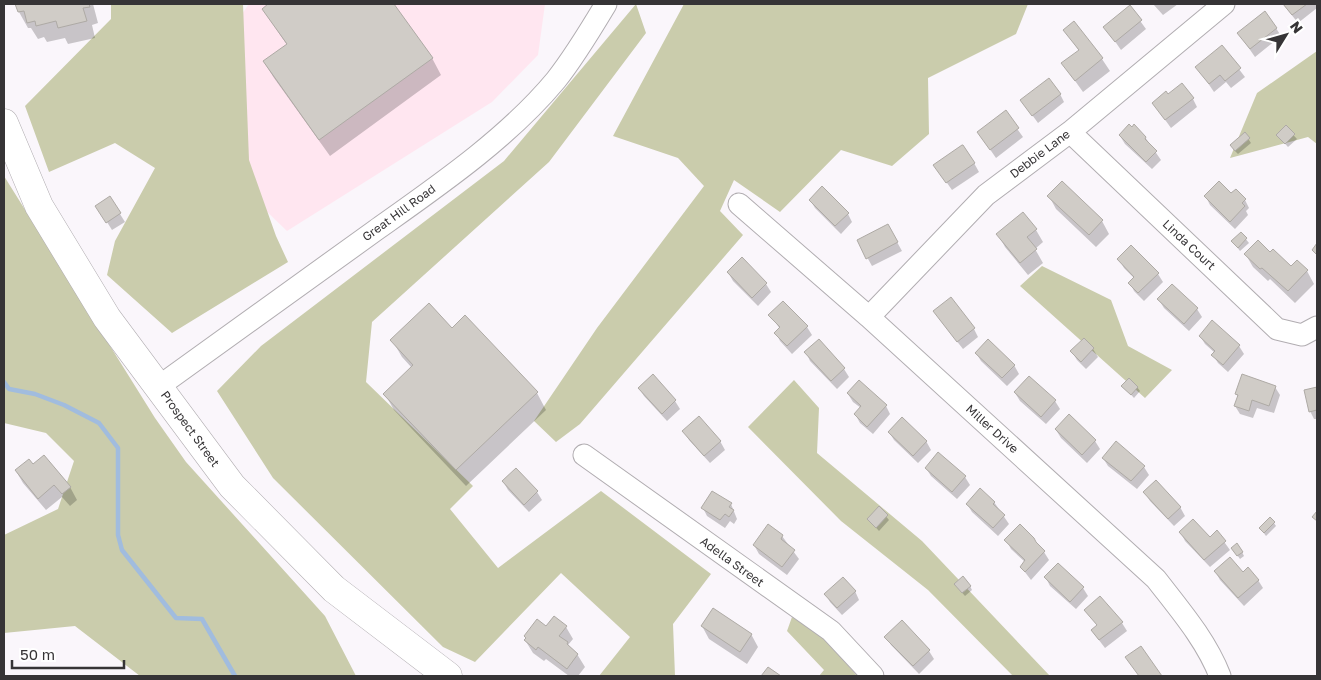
<svg xmlns="http://www.w3.org/2000/svg" width="1321" height="680" font-family="'Golos Text',sans-serif">
<style>
.industrial{fill:#ffe6f0}
.green{fill:#caccac}
.shadow{fill:#0003}
.lines{fill:none;stroke-linecap:round;stroke-linejoin:round}
.stream{stroke:#a1bcde;stroke-width:4.5}
.building{fill:#d0ccc7;stroke:#aeaaa5}
.minor-casing{stroke:#b1adb1;stroke-width:23}
.major-casing{stroke:#b1adb1;stroke-width:29}
.minor{stroke:#fff;stroke-width:21}
.major{stroke:#fff;stroke-width:28}
.labels{text-anchor:middle;stroke-width:4;stroke-linejoin:round;paint-order:stroke}
.street-label{font-size:12px;fill:#363436;stroke:#fff}
</style>
<rect width="100%" height="100%" fill="#faf6fb"/>
<path class="industrial" d="M249,4H545L538,55L492,102L287,231L233,179L230,31Z"/>
<path class="green" d="M111,4H243L249,160L276,236L288,262L172,333L107,275L115,241L155,168L115,143L49,172L25,106L111,19Z
M636,4L646,33L549,162L372,322L366,382L473,486L450,509L498,568L601,491L711,574L673,624L675,676H599L630,637L561,573L475,662L443,647L273,478L217,391L261,346L504,161Z
M684,4H1028L1016,34L928,78L929,134L892,166L841,150L780,212L734,180L720,211L743,235L580,424L556,442L534,421L597,328L704,186L678,158L613,136Z
M1317,51V144L1308,137L1230,158L1257,93Z
M4,176L155,418L186,462L325,616L356,676H140L75,626L4,633V535L58,509L74,461L46,433L4,423Z
M1042,266L1111,300L1128,346L1172,370L1145,398L1020,286Z
M794,380L819,408L817,453L922,541L1050,676H1013L928,590L841,521L748,427Z
M792,617L825,638L857,676H819L824,670L787,631Z"/>
<path class="shadow" d="M17,4H93L98,23L92,25L95,38L68,44L65,38L47,42L44,37L38,39L31,28H28L19,12Z
M271,4H392L432,58L441,75L330,156L274,78L264,62L287,45L263,9Z
M1153,4H1178L1163,15Z
M1283,4H1317V8L1298,23Z
M1130,7L1146,29L1121,50L1105,27Z
M1074,23L1102,59L1110,71L1083,92L1063,64L1079,51L1065,30Z
M1276,28L1281,36L1255,57L1239,34Z
M1222,47L1245,77L1231,88L1226,82L1214,92L1197,67Z
M1060,94L1064,102L1038,123L1022,101Z
M1168,96L1193,99L1197,107L1171,128L1153,103Z
M1005,112L1023,137L996,158L978,132Z
M1286,127L1297,139L1288,147L1277,135Z
M1245,134L1251,143L1238,154L1233,149Z
M1120,136L1145,137L1161,160L1152,169L1125,144Z
M974,163L979,172L952,190L940,173Z
M1231,195L1245,200L1249,208L1246,211L1248,215L1235,229L1210,205L1206,197Z
M1049,196L1102,221L1109,234L1096,247L1056,209Z
M110,198L125,222L112,230L102,214Z
M810,200L848,214L852,222L841,234L815,208Z
M1036,230L1043,242L1035,249L1043,263L1028,275L1005,247L998,234Z
M892,233L902,251L872,266L858,241Z
M1241,233L1249,243L1240,251L1233,242Z
M1271,254L1291,268L1307,271L1314,284L1295,303L1270,279L1268,281L1253,267L1246,255Z
M742,259L766,284L771,292L758,306L733,281L728,272Z
M1119,259L1158,274L1163,282L1144,301L1134,291L1130,283L1134,278L1124,268Z
M1172,286L1197,309L1202,317L1189,331L1164,308L1159,300Z
M783,302L807,327L812,335L792,354L780,341L776,333L780,329L770,315Z
M465,317L537,393L546,410L466,486L394,410L385,394L412,368L402,357L392,340L452,330Z
M940,320L974,329L978,337L963,349Z
M1200,336L1239,346L1244,354L1228,372L1218,363L1213,355L1215,353L1205,344Z
M818,341L844,369L849,377L837,389L810,361L806,352Z
M1093,349L1098,357L1086,369L1077,360L1072,352Z
M976,353L1014,365L1019,374L1007,386L981,361Z
M1123,386L1137,387L1140,391L1134,398Z
M1275,387L1280,395L1274,413L1257,408L1253,418L1240,414L1235,406L1238,397L1236,394Z
M639,388L675,401L680,409L667,421L644,396Z
M1317,388V419H1314L1310,411L1306,390Z
M1015,393L1055,401L1060,409L1046,424L1020,401Z
M848,394L886,406L890,414L873,434L860,423L855,414L861,408L853,402Z
M1069,416L1095,441L1100,449L1087,463L1061,438L1056,430Z
M684,432L720,441L725,450L710,463L689,440Z
M889,432L926,441L931,450L918,463L894,440Z
M1103,458L1144,467L1149,475L1137,489L1108,466Z
M33,466L70,487L77,500L70,506L62,497L46,510L23,483L16,471Z
M926,468L965,477L970,485L957,499L931,476Z
M503,481L537,492L542,500L529,512L508,490Z
M1145,493L1180,507L1185,516L1174,526L1150,501Z
M994,502L1009,524L998,536L972,512L967,504Z
M731,504L737,519L734,524L730,521L725,528L707,516L703,508Z
M879,508L889,520L879,531L868,519Z
M1274,523L1276,526L1266,536L1260,528Z
M768,526L782,536L799,559L787,575L759,554L754,545Z
M1217,532L1230,550L1210,567L1185,541L1181,533L1210,538Z
M1006,540L1038,546L1044,552L1049,560L1031,580L1021,567L1025,562L1011,549Z
M1235,552H1242L1244,556L1240,559Z
M1215,571L1243,574L1258,580L1263,588L1244,606L1220,580Z
M1046,578L1083,588L1088,596L1076,609L1050,586Z
M970,586L972,590L965,596L958,588Z
M855,591L859,600L842,615L830,602L826,594Z
M1100,597L1122,623L1127,631L1105,648L1092,631L1098,626L1086,610Z
M902,622L929,651L934,659L919,674L891,645L886,637Z
M702,626L751,634L758,647L747,664L709,639Z
M566,627L573,639L568,645L577,654L585,667L578,676H569L546,659L544,661L533,653L525,640Z"/>
<g class="lines">
<path class="stream" d="M4,382L9,389L35,394L64,405L99,423L118,448V535L122,550L176,618L202,619L235,676"/>
</g>
<path class="building" d="M15,4H89L90,7L83,8L87,21L58,28L56,21L36,26L35,21L27,23L24,11L18,12Z
M268,4H394L433,58L319,140L263,61L287,44L262,9Z
M1283,4H1307L1292,15Z
M1130,5L1142,20L1115,42L1103,27Z
M1265,11L1277,28L1250,49L1237,33Z
M1074,21L1103,58L1075,81L1061,63L1079,50L1063,30Z
M1222,45L1241,68L1225,81L1220,75L1209,84L1195,67Z
M1049,78L1061,94L1032,116L1020,100Z
M1182,83L1194,98L1165,120L1152,103L1166,91L1168,94Z
M1006,110L1019,128L990,150L977,132Z
M1129,124L1132,127L1134,124L1146,137L1145,139L1157,151L1146,162L1119,135Z
M1286,125L1295,134L1285,144L1276,135Z
M1245,132L1250,138L1235,151L1230,145Z
M962,145H963L975,163L946,183L933,165Z
M1062,181L1103,220L1089,235L1047,196Z
M1219,181L1231,193L1236,189L1246,199L1242,203L1245,206L1230,222L1204,196Z
M822,186L849,213L835,226L809,200Z
M110,196L121,213L106,223L95,206Z
M1023,212L1037,229L1027,237L1037,249L1020,263L996,234Z
M888,224L898,242L866,259L857,240Z
M1241,232L1247,238L1238,248L1231,241Z
M1258,240L1270,252L1273,249L1291,266L1297,260L1308,270L1288,291L1262,268L1260,269L1244,254Z
M1317,243V255L1312,250Z
M1131,245L1159,273L1138,293L1128,283L1134,277L1117,259Z
M742,257L767,283L752,298L727,272Z
M1172,284L1198,308L1184,324L1157,299Z
M951,297L975,328L957,342L933,311Z
M783,301L808,326L787,346L774,333L780,327L768,315Z
M429,303L452,328L465,315L538,392L456,470L383,394L413,365L390,340Z
M1212,320L1240,345L1223,365L1211,355L1215,351L1199,336Z
M1084,338L1094,348L1081,362L1070,351Z
M819,339L845,368L831,381L804,352Z
M988,339L1015,365L1002,378L975,353Z
M653,374L676,400L662,414L638,388Z
M1242,374L1276,386L1269,406L1252,400L1249,411L1234,406L1238,395L1235,394Z
M1029,376L1056,400L1041,417L1014,392Z
M1129,378L1138,387L1131,395L1121,386Z
M859,380L887,405L867,427L854,414L861,406L847,393Z
M1317,387V410L1309,412L1304,390Z
M1069,414L1096,440L1082,455L1055,429Z
M699,416L721,441L704,456L682,431Z
M902,417L927,441L913,456L888,432Z
M1116,441L1145,466L1131,481L1102,458Z
M938,452L966,476L952,492L925,468Z
M44,455L71,487L62,494L54,485L38,499L15,470L29,459L33,464Z
M516,468L538,491L524,505L502,481Z
M1156,480L1181,507L1168,519L1143,492Z
M980,488L995,502L993,504L1005,515L993,528L966,504Z
M712,491L732,503L729,507L734,510L729,517L725,514L720,520L701,508Z
M879,506L888,515L876,528L867,519Z
M1317,511V521L1312,517Z
M1270,517L1275,522L1264,533L1259,528Z
M1193,519L1210,537L1217,530L1226,541L1204,560L1179,532Z
M768,524L783,535L781,539L795,550L782,567L753,545Z
M1020,524L1034,538L1036,542L1045,551L1025,572L1020,567L1025,560L1004,540Z
M1237,543L1243,552L1237,556L1231,548Z
M1230,557L1243,572L1248,567L1259,580L1238,598L1214,571Z
M1058,563L1084,587L1070,602L1044,577Z
M963,576L971,586L962,593L954,584Z
M843,577L856,591L837,608L824,594Z
M1100,596L1123,622L1099,640L1091,630L1097,625L1084,610Z
M713,608L752,634L740,652L701,626Z
M554,616L567,626L559,636L568,642L567,644L578,654L567,669L538,647L536,650L524,640L526,638L524,636L537,619L546,626Z
M902,620L930,650L913,666L884,637Z
M1141,646L1162,676H1139L1125,657Z
M768,667L781,676H761Z"/>
<g class="lines">
<g class="minor-casing">
<path id="minor" d="M1070,132L1277,329L1302,335L1317,327
M739,204L869,317L1156,579C1180,610 1206,640 1220,676
M869,317L986,195L1070,132L1224,4
M158,387C231,334 304,282 376,230C438,186 508,138 556,80C575,56 591,29 606,4
M584,455L831,631L873,676"/>
</g>
<g class="major-casing">
<path id="major" d="M4,123L39,206L107,318L232,486L334,589L448,676"/>
</g>
<use href="#minor" class="minor"/>
<use href="#major" class="major"/>
</g>
<g class="labels">
<g class="street-label">
<text transform="translate(1040 154) rotate(-37)" y="4">Debbie Lane</text>
<text transform="translate(399 213) rotate(-36)" y="4">Great Hill Road</text>
<text transform="translate(1189 245) rotate(43)" y="4">Linda Court</text>
<text transform="translate(190 429) rotate(54)" y="4">Prospect Street</text>
<text transform="translate(992 429) rotate(42)" y="4">Miller Drive</text>
<text transform="translate(732 562) rotate(36)" y="4">Adella Street</text>
</g>
</g>
<rect width="1321" height="680" fill="none" stroke="#363436" stroke-width="10"/>
<g transform="translate(1286 35) rotate(53)" stroke="#ffffff" stroke-width="4" paint-order="stroke">
<path d="M0-4L9 19L0 12L-9 19Z" fill="#363436"/>
<text y="-8" font-size="14" font-weight="bold" text-anchor="middle" fill="#363436">N</text>
</g>
<path d="M12 660v8h112v-8" fill="none" stroke="#363436" stroke-width="2.5"/>
<text x="20" y="660" font-size="15" fill="#363436" stroke="#ffffff" stroke-width="4" paint-order="stroke">50 m</text>
</svg>
